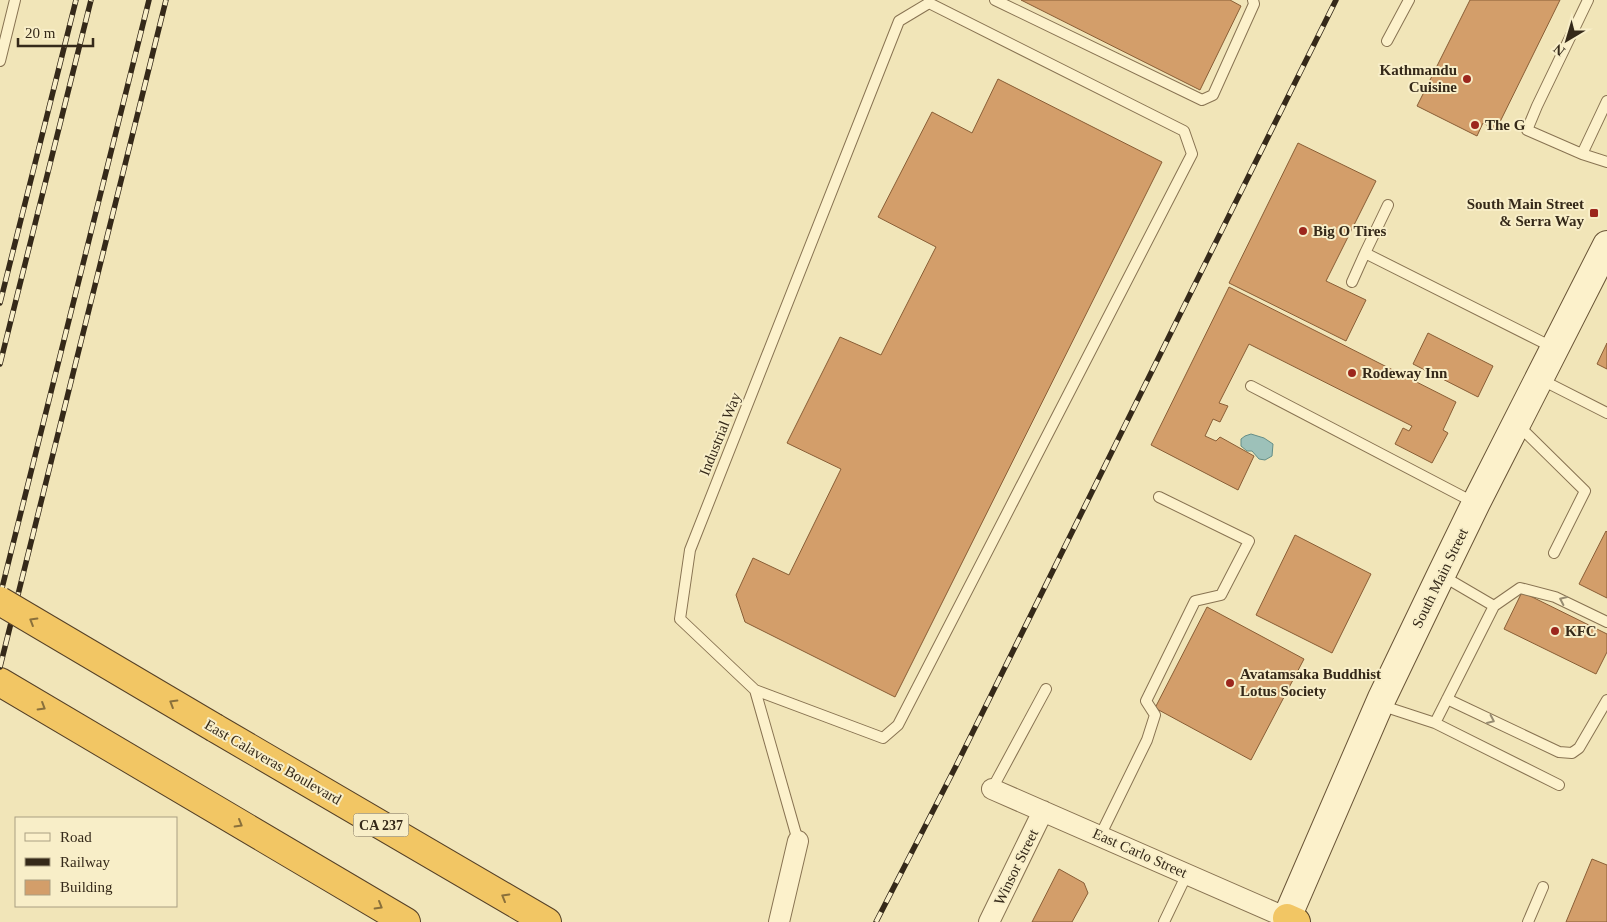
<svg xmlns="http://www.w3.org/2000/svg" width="1607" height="922" font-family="'Times New Roman',serif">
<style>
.water{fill:#9dc1b9;stroke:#658e87}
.building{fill:#d39e6a;stroke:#895e36}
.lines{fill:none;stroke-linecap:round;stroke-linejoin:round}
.service-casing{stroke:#887352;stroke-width:12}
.minor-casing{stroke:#887352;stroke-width:22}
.secondary-casing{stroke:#695436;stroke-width:30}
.trunk-casing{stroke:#554027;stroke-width:30}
.service{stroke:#fcf1cb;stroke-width:10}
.minor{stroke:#fcf1cb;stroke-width:20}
.secondary{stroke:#fcf1cb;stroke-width:28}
.trunk{stroke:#f2c664;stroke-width:28}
.rail-casing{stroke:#352919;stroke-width:5.5}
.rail{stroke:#f8eec8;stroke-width:4;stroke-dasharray:11;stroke-linecap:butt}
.trunk-bridge-casing{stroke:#554027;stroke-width:30;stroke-linecap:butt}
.trunk-bridge{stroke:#f2c664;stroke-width:28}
.oneway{stroke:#988d72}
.oneway2{stroke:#8a703b}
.poi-dot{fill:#9c271d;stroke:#f8eec8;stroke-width:2}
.labels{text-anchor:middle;stroke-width:4;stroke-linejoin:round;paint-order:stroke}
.shield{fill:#f8eec8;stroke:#70644e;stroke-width:1}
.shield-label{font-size:14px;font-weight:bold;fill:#352919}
.poi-label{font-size:15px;font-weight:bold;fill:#352919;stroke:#f8eec8;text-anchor:start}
.street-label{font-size:15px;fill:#352919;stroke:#f8eec8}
</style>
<rect width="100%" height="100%" fill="#f1e5b8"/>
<path class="water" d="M1251,434L1264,438L1273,444L1272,456L1265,460L1259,459L1252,451H1247L1241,446V439L1245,436Z"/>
<path class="building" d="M1021,0H1230L1241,6L1200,90Z
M1470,0H1560L1496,130L1483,123L1477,136L1417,106Z
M998,79L1162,162L895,697L745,622L736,595L753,558L789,575L841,469L787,443L840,337L881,355L936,247L878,217L932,112L972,133Z
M1298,143L1376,181L1326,281L1366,300L1346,341L1229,283Z
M1229,287L1456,402L1443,430L1448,433L1432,463L1395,444L1403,428L1409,431L1412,426L1249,344L1219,403L1228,406L1220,422L1213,419L1205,436L1216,441L1220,437L1254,456L1238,490L1151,445Z
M1428,333L1493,366L1478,397L1413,364Z
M1607,343V369L1597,364Z
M1606,531L1607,532V598L1579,584Z
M1295,535L1371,574L1332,653L1256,615Z
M1522,592L1607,634V652L1596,674L1504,629Z
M1207,607L1304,659L1251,760L1155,708Z
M1592,859L1607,865V922H1566Z
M1059,869L1084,883L1088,893L1072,922H1032Z"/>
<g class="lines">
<g class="service-casing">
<path id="service" d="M995,0L1202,100L1213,95L1254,4L1253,0
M1588,0L1537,106L1527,130L1582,154L1607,162
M1387,41L1409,0
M0,61L15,0
M1582,154L1607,101
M1365,253L1388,205
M1352,282L1365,253L1554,348
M1540,379L1607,413
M1251,386L1475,503
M1517,424L1585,491L1554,553
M1441,575L1494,606
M755,690L883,738L898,725L1192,154L1184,131L929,3L899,21L690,550L680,619L755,690L798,841
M1447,699L1559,752L1572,753L1579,748L1607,700
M1380,705L1435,723L1559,785
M1435,723L1494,606L1520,588L1555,597L1607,622
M992,789L1046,689
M1100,836L1147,740L1155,715L1146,701L1195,601L1221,595L1249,541L1159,497
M1164,922L1187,874
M1528,922L1543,887"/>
</g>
<g class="minor-casing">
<path id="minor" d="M992,789L1287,918
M779,922L798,841
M989,922L1043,811"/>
</g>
<g class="secondary-casing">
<path id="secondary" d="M1285,922L1382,698L1441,575L1476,503L1607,245"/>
</g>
<g class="trunk-casing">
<path id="trunk" d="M0,682L406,922
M215,728L547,922
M1287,918L1296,922"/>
</g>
<use href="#service" class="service"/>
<use href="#minor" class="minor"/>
<use href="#secondary" class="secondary"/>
<use href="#trunk" class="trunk"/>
<g class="rail-casing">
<path id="rail" d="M0,303L76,0
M0,364L91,0
M0,596L149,0
M0,667L166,0
M876,922L956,766L1336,0"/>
</g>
<use href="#rail" class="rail"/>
<g class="trunk-bridge-casing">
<path id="trunk-bridge" d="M0,601L215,728"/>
</g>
<use href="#trunk-bridge" class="trunk-bridge"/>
</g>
<defs><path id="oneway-chevron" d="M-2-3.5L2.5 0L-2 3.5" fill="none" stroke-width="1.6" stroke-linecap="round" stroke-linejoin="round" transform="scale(1.25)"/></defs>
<g class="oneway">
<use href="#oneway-chevron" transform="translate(1563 600) rotate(-155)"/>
<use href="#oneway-chevron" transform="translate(1491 720) rotate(25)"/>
</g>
<g class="oneway2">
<use href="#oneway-chevron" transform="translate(33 621) rotate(-149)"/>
<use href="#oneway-chevron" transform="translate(173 703) rotate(-149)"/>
<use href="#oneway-chevron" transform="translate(42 707) rotate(31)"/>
<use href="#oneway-chevron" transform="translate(239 824) rotate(30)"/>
<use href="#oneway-chevron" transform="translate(505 897) rotate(-150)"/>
<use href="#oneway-chevron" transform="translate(379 906) rotate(30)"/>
</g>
<g class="poi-dot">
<circle cx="1467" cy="79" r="5"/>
<circle cx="1475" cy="125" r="5"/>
<rect x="1589" y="208" width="10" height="10" rx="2.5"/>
<circle cx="1303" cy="231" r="5"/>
<circle cx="1352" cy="373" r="5"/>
<circle cx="1555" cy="631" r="5"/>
<circle cx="1230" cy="683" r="5"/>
</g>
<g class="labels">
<rect class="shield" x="353.5" y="813.5" width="55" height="23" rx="4"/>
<g class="shield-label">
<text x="381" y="830">CA 237</text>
</g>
<g class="poi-label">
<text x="1457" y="75" text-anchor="end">Kathmandu<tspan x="1457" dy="17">Cuisine</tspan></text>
<text x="1485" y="130">The G</text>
<text x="1584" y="209" text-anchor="end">South Main Street<tspan x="1584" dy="17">&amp; Serra Way</tspan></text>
<text x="1313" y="236">Big O Tires</text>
<text x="1362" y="378">Rodeway Inn</text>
<text x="1565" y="636">KFC</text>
<text x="1240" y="679">Avatamsaka Buddhist<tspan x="1240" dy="17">Lotus Society</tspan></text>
</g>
<g class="street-label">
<text transform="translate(720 434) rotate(-68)" y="5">Industrial Way</text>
<text transform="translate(1440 578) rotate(-64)" y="5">South Main Street</text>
<text transform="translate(273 762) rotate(30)" y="5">East Calaveras Boulevard</text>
<text transform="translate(1140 853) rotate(24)" y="5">East Carlo Street</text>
<text transform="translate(1016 867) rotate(-64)" y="5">Winsor Street</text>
</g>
</g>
<rect x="15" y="817" width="162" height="90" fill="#f8eec8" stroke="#aa9f82"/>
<rect x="25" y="833" width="25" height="8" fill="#fcf1cb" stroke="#aa9f82"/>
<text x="60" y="842" font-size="15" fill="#352919">Road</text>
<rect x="25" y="858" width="25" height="8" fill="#352919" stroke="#aa9f82"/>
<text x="60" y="867" font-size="15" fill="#352919">Railway</text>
<rect x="25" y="880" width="25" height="15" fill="#d39e6a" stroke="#aa9f82"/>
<text x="60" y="892" font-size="15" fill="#352919">Building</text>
<g transform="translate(1567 40) rotate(218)" stroke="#f8eec8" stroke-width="4" paint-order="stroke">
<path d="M0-4L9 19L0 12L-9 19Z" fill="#352919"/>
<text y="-8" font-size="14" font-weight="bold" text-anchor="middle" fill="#352919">N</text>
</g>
<path d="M18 38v8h75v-8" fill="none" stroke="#352919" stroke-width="2.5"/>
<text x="25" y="38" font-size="15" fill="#352919" stroke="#f8eec8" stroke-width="4" paint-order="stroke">20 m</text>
</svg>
